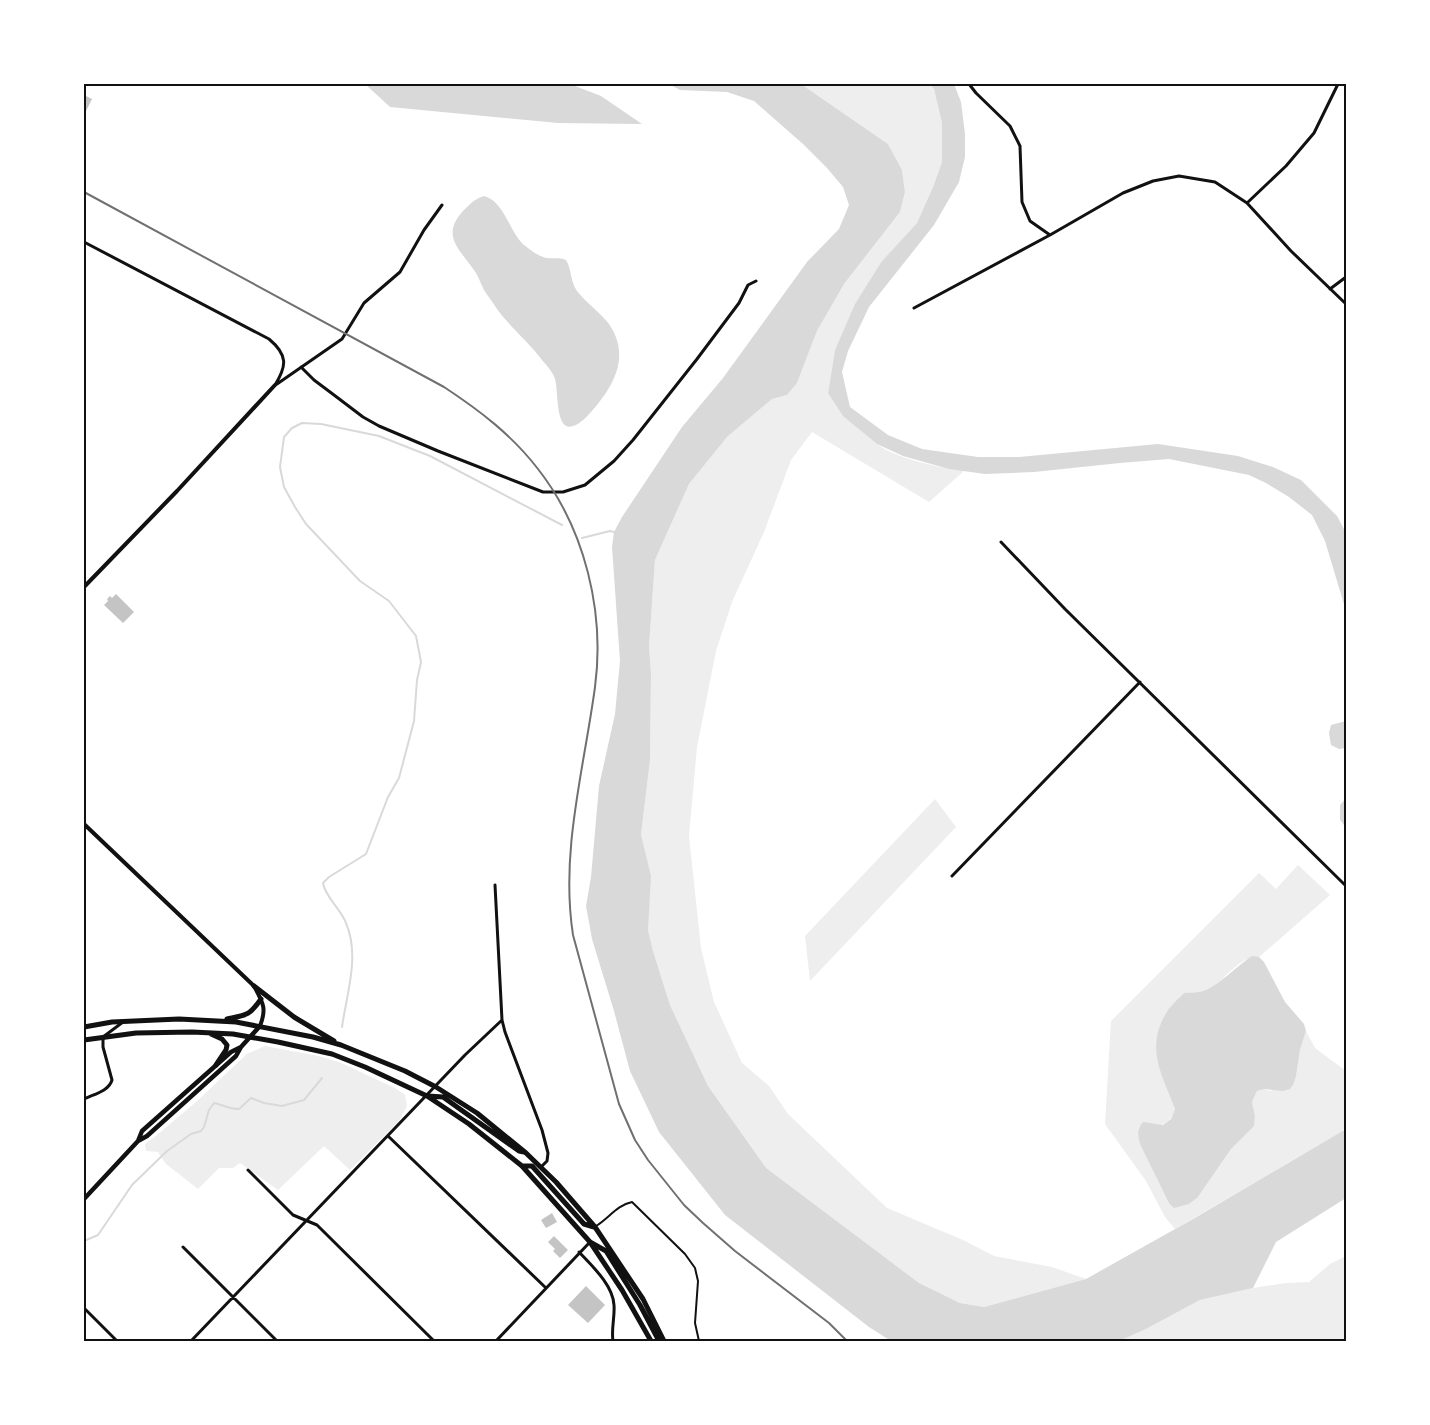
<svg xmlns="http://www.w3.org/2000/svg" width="1430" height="1425" font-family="'Fira Sans Condensed',sans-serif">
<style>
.green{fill:#eee}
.water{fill:#d9d9d9}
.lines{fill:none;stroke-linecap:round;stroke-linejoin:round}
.stream{stroke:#d9d9d9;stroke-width:2}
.building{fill:#c4c4c4}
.service{stroke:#111;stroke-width:2}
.minor{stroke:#111;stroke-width:3}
.tertiary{stroke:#111;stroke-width:4}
.secondary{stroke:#111;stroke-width:4.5}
.trunk{stroke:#111;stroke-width:5}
.rail{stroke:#707070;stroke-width:2}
.neatline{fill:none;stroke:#111;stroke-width:2}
</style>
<rect width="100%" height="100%" fill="#fff"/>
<path class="green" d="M801,84H930L934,89L942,123V162L933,187L917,223L882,261L835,350L828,392C843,409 858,429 876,443C893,458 941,468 964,471L929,502L812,432L791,460L764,532L732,602L716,651L697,747L689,836L701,948L714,1002L742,1063L769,1086L788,1114L887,1208L963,1240L994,1256L1052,1267L1086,1279L984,1307L960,1303L919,1283L765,1168L708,1086L670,1005L653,951L648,930V904L641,835L650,760L651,673L649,647L655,560L689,484L727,437L772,399L787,395L797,383L817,331L844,284L900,212L905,192L902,170L888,144Z
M935,799L956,827L810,981L805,936Z
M1298,865L1330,895L1259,957C1237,955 1224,985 1203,991C1197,993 1190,992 1184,993C1178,999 1170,1006 1166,1013C1146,1048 1162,1076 1175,1109C1168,1129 1158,1125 1139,1126L1138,1134L1140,1144L1198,1197L1231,1149L1253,1126L1255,1116L1252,1102L1257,1091L1264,1089L1271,1091L1296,1076L1300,1050L1306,1031L1315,1048L1346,1071V1123L1343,1131L1175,1229L1165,1217L1146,1181L1105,1124L1111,1021L1259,873L1276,889Z
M265,1046L318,1056L339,1062L395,1088L405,1095L407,1106L399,1121L350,1170L324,1146L278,1190L240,1163L233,1168H219L198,1189L166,1164L158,1152L146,1151L145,1144L156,1136L197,1101L247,1054Z
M1346,1256V1341H1119L1146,1329L1200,1300L1253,1288L1286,1283L1309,1282L1330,1264Z"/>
<path class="water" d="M365,84H570L601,96L642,124L558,123L390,107Z
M669,84H801L888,144L902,170L905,192L900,212L844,284L817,331L797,383L787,395L772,399L727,437L689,484L655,560L649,647L651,673L650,760L641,835L651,876L648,930L653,951L670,1005L708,1086L766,1168L919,1283L960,1303L984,1307L1086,1279L1193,1219L1346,1129V1198L1276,1242L1253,1288L1200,1300L1146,1329L1119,1341H891L869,1327L725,1215L659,1132L630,1071L614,1011L592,939L586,906L591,877L599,786L615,714L620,661L612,547L614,532L622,517L682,427L723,378L807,262L839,229L849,205L843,187L827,168L803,144L754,101L727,92L680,90Z
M930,84H954L961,102L965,134V157L959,182L934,225L869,307L848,351L842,372L850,407L888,435L922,449L978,457H1019L1158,444L1238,456L1273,467L1301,480L1337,516L1346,533V611L1325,541L1312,515L1289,497L1266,483L1249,475L1169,459L1120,463L1034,472L985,474L949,469L903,456L877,444L843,416L828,393L835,350L855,304L882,261L917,223L933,187L942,162V123L934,89Z
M484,196C504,201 509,231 523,244C529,249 539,257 547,258C554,259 559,257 566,260C572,270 570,281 577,291C586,303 600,312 609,324C631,356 614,386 591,412C586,418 574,430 566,426C556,420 558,389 555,379C553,372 546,365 542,360C529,342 510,327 497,309C493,303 488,296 484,290C481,284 479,278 476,273C462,251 439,237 463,211C470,204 474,199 484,196Z
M1346,721V748L1339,749L1331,745L1329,733L1331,725Z
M1346,798V825H1344L1340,820V805Z
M1252,956L1259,957L1264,962L1285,1002L1304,1024L1306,1031L1300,1050L1296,1076L1293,1085L1290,1089L1283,1091L1264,1089L1257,1091L1252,1102L1255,1116L1254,1126L1231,1149L1198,1197L1189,1204L1174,1208L1169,1203L1140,1144C1138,1136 1136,1129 1143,1122L1163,1125L1171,1119L1175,1109C1162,1075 1145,1049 1166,1013C1170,1006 1178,999 1184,993C1190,992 1198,993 1203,991C1217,987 1238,965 1252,956Z"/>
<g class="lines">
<path class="stream" d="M582,538L610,531L614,532
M342,1027C347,992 360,956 346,923C341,909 325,897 323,883L329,877L366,854L388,797L399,778L414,721L417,680L421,662L416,636L389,601L360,581L306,524L295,507L284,487L280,467L284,437L292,428L302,423L321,424L379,436L430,456L562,525
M84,1241L98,1235L132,1185L167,1151L191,1134L201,1131L204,1127L209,1110L214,1103C223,1105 230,1109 239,1109L251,1098L264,1103L282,1106L304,1100L322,1078"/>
</g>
<path class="building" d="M84,95L92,99L84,115Z
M116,594L134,612L123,623L104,605L108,601L107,599L110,596L112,598Z
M552,1213L557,1222L546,1228L541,1220Z
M554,1236L568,1250L560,1258L553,1251L555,1249L548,1242Z
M586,1286L605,1305L588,1323L568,1305Z"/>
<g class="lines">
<path class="service" d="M596,1226C609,1218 617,1205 632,1202L685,1254L695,1268L698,1281L695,1323L699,1341"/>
<path class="minor" d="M969,84L976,93L1010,126L1020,146L1022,202L1030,221L1050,235
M1247,203L1286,166L1314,133L1338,84
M84,242L269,339C288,355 287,366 275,385
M1330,289L1346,277
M914,308L1050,235L1123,193L1153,181L1179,176L1215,182L1247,203L1291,251L1346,304
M301,367L314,380L334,395L363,417L379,426L438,451L543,492H563L585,485L614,461L633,440L697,359L739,303L748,285L756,281
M277,384L342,339L364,303L400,272L424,230L442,205
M1001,542L1065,609L1346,886
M952,876L1140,682
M495,885L502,1020L505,1032L542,1130L548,1153L547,1161L541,1167
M84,1099C94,1094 109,1091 112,1080L103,1047V1037L123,1022
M388,1136L546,1288
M248,1170L293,1215L317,1225L434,1341
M183,1247L277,1341
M579,1252C592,1266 613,1285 614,1305C615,1317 611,1329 613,1341
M84,1308L117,1341
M191,1341L465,1055L502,1020
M496,1341L590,1242"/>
<path class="tertiary" d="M84,587L177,491L275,385
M84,824L254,986C263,1003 267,1008 260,1026"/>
<path class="secondary" d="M138,1141L142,1131L231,1052L241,1047
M84,1199L138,1141L147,1136L236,1056L241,1047L260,1026"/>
<path class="trunk" d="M254,986L294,1017L334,1041
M227,1019C247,1015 249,1016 261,999
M84,1027L112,1022L179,1019L236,1022L313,1037L341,1045L405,1071L436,1087L477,1113L526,1153L556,1182L595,1227L643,1299L664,1341
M211,1034L222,1039L227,1045L226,1050L216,1065
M84,1040L136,1033L192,1032L233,1034L278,1042L332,1054L365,1067L427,1096L469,1124L522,1166L590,1242L622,1290L651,1341
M428,1096L443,1097L519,1151L524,1152
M522,1166H532L584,1224L594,1227
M590,1242L606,1251L640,1305L659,1341"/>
<path class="rail" d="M84,192L444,387C479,410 512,435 538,469C585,529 605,612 595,687C584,769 560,852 573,935L619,1104L635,1140L648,1160L684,1205L703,1223L735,1251L829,1323L847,1341"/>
</g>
<rect width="1430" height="1425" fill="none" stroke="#ffffff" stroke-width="170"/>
<rect x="85" y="85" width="1260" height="1255" class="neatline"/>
</svg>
